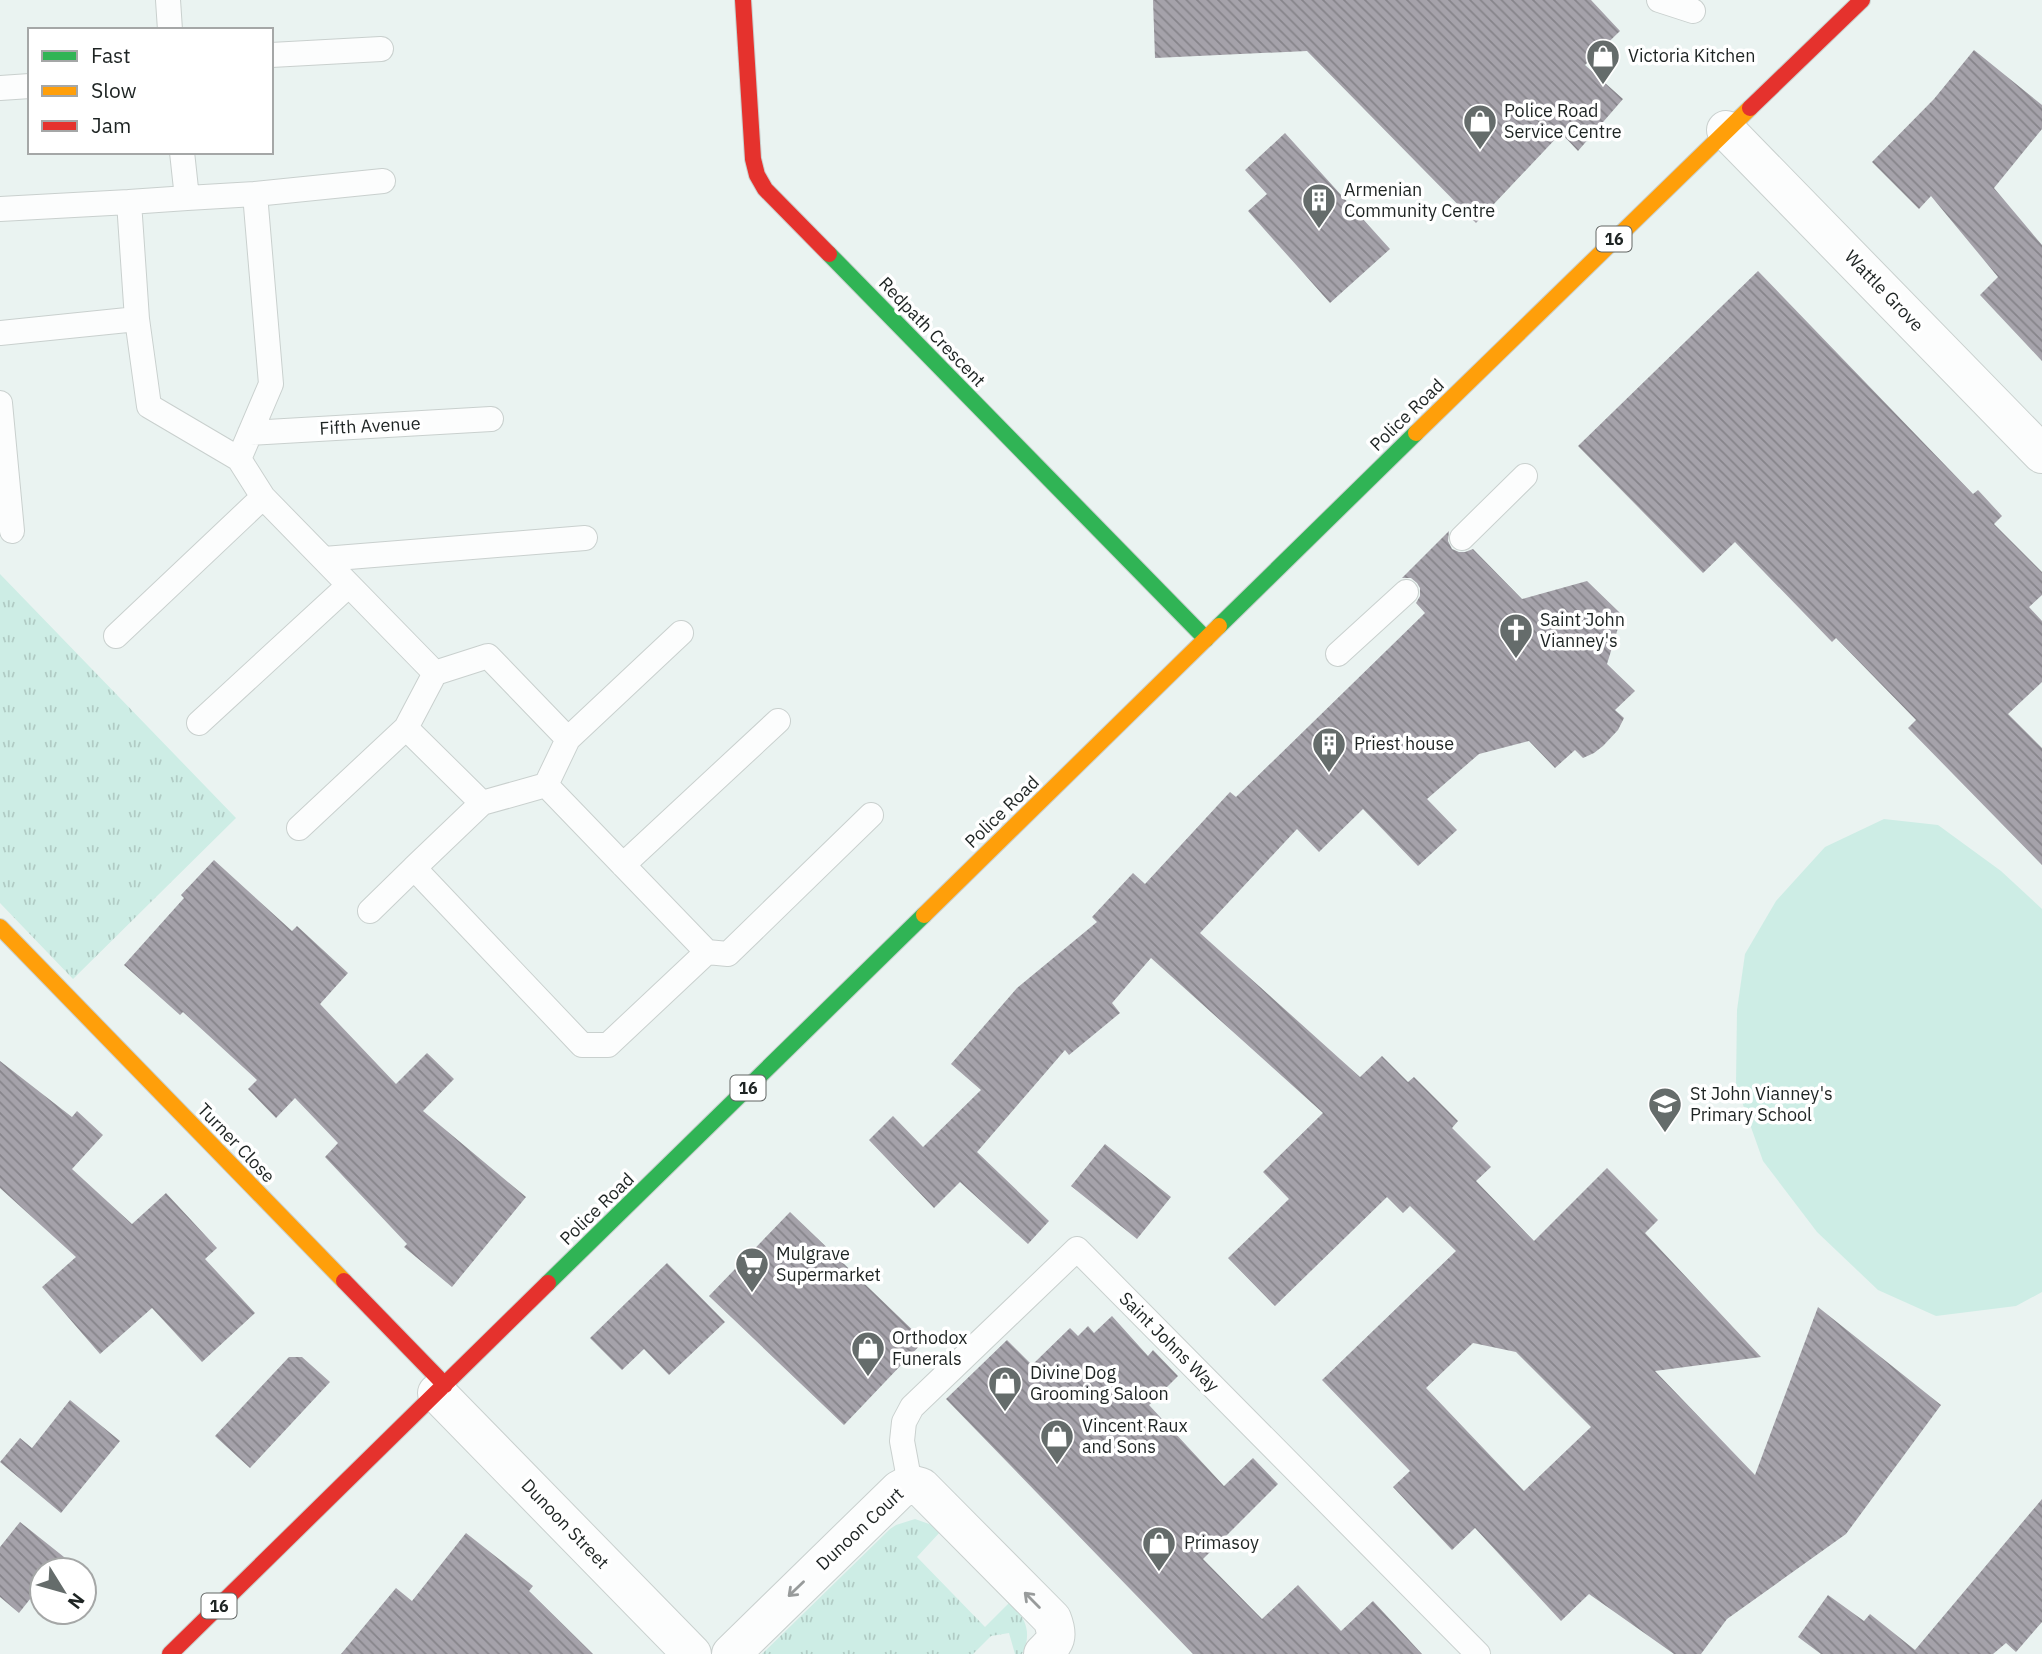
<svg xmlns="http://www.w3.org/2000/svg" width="2042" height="1654" font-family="'IBM Plex Sans',sans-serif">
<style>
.grass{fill:#cdede5}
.park{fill:url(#park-tufts)}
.building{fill:url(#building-back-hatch);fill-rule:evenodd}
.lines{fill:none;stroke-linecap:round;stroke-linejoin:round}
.lane-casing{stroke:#c9d0ce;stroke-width:26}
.street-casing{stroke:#c9d0ce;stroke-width:40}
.fast-casing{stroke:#c9d0ce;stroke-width:18}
.slow-casing{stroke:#c9d0ce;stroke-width:18}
.jam-casing{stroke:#c9d0ce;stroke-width:18}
.lane{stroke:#fcfdfd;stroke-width:24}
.street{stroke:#fcfdfd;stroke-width:38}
.fast{stroke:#30b455;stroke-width:16}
.slow{stroke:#ff9f0a;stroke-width:16}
.jam{stroke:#e5322d;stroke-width:16}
.oneway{stroke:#989b9b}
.labels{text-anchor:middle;stroke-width:7;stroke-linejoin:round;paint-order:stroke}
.shield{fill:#fff;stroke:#626665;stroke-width:2}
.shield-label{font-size:16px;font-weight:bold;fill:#1e2423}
.poi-label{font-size:18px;fill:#1e2423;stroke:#fff;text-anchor:start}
.street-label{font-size:18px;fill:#1e2423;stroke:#fff}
</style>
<defs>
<pattern id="park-tufts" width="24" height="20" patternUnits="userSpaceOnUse" patternTransform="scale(1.75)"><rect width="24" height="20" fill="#cdede5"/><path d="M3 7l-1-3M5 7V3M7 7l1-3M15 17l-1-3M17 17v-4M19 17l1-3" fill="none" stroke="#b0cbc4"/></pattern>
<pattern id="building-back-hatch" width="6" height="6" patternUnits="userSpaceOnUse" patternTransform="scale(1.75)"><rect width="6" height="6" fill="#a5a2aa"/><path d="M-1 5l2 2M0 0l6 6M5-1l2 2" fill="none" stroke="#86848a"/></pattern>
</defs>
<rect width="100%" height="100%" fill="#eaf3f1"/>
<path class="grass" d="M1884,819L1938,825L2001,871L2042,909V1292L2016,1306L1936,1316L1878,1290L1817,1232L1763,1161L1736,1085L1737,1010L1745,954L1776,901L1825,847Z"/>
<path class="park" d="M0,574L236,818L73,979L0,903Z
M915,1519L932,1525L941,1531L917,1557L985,1627L1010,1602C1025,1618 1033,1632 1022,1654H1015L1009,1633L991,1636L973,1654H762L890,1529L896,1525Z"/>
<path class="building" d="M1153,0H1591L1620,31L1585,65L1623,99L1578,151L1561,133L1476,223L1307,51L1155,58Z
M1974,50L2042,105V129L1994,188L2042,245V361L1980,295L1998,277L1931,196L1919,209L1872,162L1934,99Z
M1285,133L1390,249L1330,303L1248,211L1267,194L1245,170Z
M1758,271L1973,494L1978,490L2002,516L1994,524L2042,572V595L2029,607L2042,621V682L2008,714L2042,748V865L1908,728L1916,720L1836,638L1832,642L1735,542L1703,573L1578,446Z
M1449,531L1448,541L1452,549L1459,552H1465L1473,549L1522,599L1587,581L1622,615L1607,664L1635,691L1615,710L1624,718L1618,730L1603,746L1594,753L1583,758L1575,750L1555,768L1529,741L1479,754L1427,799L1457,830L1418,866L1363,809L1319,852L1297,829L1200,933L1360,1077L1382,1056L1408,1082L1414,1077L1458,1121L1452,1128L1491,1167L1476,1181L1534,1241L1607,1168L1658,1220L1645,1233L1761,1357L1655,1371L1755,1475L1818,1307L1941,1405L1846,1534L1727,1619L1701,1654H1674L1589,1594L1561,1621L1475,1528L1452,1550L1393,1487L1410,1471L1322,1380L1456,1251L1410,1206L1403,1213L1387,1197L1275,1306L1228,1258L1289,1199L1263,1172L1323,1113L1151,958L1112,1003L1120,1013L1069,1055L1065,1050L977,1152L1049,1221L1028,1244L960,1182L934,1208L869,1140L893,1116L923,1147L981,1090L951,1064L1017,988L1097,922L1092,917L1133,873L1145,884L1230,792L1236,797L1425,613L1416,603L1420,596V588L1417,583L1411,578H1402ZM1473,1343L1516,1352L1591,1427L1524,1491L1426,1388Z
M214,860L292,931L297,926L348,973L320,1004L396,1084L427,1053L454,1079L423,1111L526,1197L452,1287L404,1247L407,1244L325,1157L338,1143L295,1098L276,1118L248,1089L257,1080L183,1012L180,1015L124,965L184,898L181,895Z
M0,1061L72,1117L77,1111L103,1135L72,1169L132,1224L166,1193L217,1248L205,1259L255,1313L202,1362L152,1308L100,1354L42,1287L76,1257L0,1188Z
M1105,1144L1171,1197L1137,1239L1071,1186Z
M790,1212L924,1341L844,1425L709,1296Z
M667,1263L725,1322L669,1375L644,1349L622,1370L590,1338Z
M1112,1316L1148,1356L1153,1350L1178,1376L1149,1405L1224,1486L1253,1458L1278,1484L1203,1559L1262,1619L1298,1585L1341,1631L1373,1601L1422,1654H1193L946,1399L1007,1340L1032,1365L1070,1328L1078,1336L1088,1326L1094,1333Z
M289,1357H302L330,1382L250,1468L215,1436Z
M70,1400L120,1441L61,1513L0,1462L20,1438L32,1448Z
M2042,1499V1622L2016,1652L2006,1643L1993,1654H1821L1798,1637L1828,1595L1864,1621L1870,1614L1915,1650Z
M20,1522L64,1557L54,1570H42V1584L19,1613L0,1597V1547Z
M466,1533L533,1586L529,1591L593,1654H341L396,1588L412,1601Z"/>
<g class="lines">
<g class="lane-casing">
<path id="lane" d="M168,0L170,30
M1659,0L1693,11
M271,55L381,49
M0,88L30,86
M182,152L187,198L255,194L271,384L239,459L263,497L435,673
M255,194L383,181
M187,198L129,202L137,319L149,406L239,459
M0,209L129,202
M0,333L137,319
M0,403L12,531
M250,433L491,419
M1462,538L1525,476
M324,559L585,538
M116,636L263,497
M1338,654L1406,592
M199,723L349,585
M568,739L681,633
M546,785L482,803L414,868L582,1045H608L707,952
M482,803L406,728L435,673L488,656L568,739L546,785L707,952L728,954L871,815
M299,828L406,728
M623,865L778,721
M370,911L414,868
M910,1484L902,1441L904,1422L912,1407L1077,1249L1478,1654"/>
</g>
<g class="street-casing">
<path id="street" d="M1726,130L2042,454
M437,1393L692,1654
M731,1654L899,1490L910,1484L921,1487L1052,1619C1059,1637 1056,1641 1043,1654"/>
</g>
<g class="fast-casing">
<path id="fast" d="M829,254L1206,639
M1219,626L1416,433
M548,1283L924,915"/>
</g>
<g class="slow-casing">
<path id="slow" d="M1416,433L1750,108
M924,915L1219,626
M0,927L344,1281"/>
</g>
<g class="jam-casing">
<path id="jam" d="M743,0L753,159L757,175L765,189L829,254
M1750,108L1862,0
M344,1281L445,1385
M170,1654L548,1283"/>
</g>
<use href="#lane" class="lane"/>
<use href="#street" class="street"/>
<use href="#fast" class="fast"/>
<use href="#slow" class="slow"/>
<use href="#jam" class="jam"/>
</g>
<defs><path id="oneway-shaft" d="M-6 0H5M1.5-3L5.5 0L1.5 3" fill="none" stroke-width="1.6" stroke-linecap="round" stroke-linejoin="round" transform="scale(1.75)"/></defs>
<g class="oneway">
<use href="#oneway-shaft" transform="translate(796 1589) rotate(136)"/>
<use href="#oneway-shaft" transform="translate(1032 1600) rotate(-135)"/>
</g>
<defs>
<g id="shop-pin" transform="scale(1.75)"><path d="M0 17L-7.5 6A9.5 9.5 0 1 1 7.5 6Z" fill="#656c6b" stroke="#fff"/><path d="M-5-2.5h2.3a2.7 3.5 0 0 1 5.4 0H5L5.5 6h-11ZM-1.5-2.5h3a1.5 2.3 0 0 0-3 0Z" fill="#fff"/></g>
<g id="building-pin" transform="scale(1.75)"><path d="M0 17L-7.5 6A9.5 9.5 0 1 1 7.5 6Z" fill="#656c6b" stroke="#fff"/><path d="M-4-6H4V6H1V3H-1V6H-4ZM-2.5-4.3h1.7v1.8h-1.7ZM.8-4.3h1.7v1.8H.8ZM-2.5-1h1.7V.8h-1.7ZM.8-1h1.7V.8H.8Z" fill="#fff"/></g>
<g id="church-pin" transform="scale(1.75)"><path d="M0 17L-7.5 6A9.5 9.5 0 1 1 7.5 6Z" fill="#656c6b" stroke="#fff"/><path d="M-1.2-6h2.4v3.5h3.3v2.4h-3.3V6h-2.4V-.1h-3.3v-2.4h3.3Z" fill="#fff"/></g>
<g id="school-pin" transform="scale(1.75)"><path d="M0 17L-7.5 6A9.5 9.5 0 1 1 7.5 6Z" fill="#656c6b" stroke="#fff"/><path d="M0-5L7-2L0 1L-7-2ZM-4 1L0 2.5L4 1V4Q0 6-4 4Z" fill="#fff"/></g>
<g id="supermarket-pin" transform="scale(1.75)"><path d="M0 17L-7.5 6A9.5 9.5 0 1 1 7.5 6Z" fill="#656c6b" stroke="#fff"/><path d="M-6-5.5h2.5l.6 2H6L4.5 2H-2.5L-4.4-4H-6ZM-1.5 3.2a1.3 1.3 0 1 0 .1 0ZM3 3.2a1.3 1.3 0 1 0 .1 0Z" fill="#fff"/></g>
</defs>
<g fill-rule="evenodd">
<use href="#shop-pin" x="1603" y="56"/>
<use href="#shop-pin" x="1480" y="121"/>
<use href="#building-pin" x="1319" y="200"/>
<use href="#church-pin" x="1516" y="630"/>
<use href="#building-pin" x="1329" y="744"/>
<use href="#school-pin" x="1665" y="1104"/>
<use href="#supermarket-pin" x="752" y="1264"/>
<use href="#shop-pin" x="868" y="1348"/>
<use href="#shop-pin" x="1005" y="1383"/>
<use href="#shop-pin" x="1057" y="1436"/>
<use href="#shop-pin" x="1159" y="1543"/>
</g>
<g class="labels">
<g class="shield">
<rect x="1596.5" y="226.5" width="35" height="25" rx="5"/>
<rect x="730.5" y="1075.5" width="35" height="25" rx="5"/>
<rect x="201.5" y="1593.5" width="35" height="25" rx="5"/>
</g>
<g class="shield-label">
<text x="1614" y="245">16</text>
<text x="748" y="1094">16</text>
<text x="219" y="1612">16</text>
</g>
<g class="poi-label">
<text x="1628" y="62">Victoria Kitchen</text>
<text x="1504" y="117">Police Road<tspan x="1504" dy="21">Service Centre</tspan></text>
<text x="1344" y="196">Armenian<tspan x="1344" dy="21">Community Centre</tspan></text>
<text x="1540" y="626">Saint John<tspan x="1540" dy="21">Vianney's</tspan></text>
<text x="1354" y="750">Priest house</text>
<text x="1690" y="1100">St John Vianney's<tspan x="1690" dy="21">Primary School</tspan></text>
<text x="776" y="1260">Mulgrave<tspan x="776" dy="21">Supermarket</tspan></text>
<text x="892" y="1344">Orthodox<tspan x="892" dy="21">Funerals</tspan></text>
<text x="1030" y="1379">Divine Dog<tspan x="1030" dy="21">Grooming Saloon</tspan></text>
<text x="1082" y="1432">Vincent Raux<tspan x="1082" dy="21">and Sons</tspan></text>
<text x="1184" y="1549">Primasoy</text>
</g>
<g class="street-label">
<text transform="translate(1884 291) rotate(46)" y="6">Wattle Grove</text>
<text transform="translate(932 332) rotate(46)" y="6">Redpath Crescent</text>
<text transform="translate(1407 415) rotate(-44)" y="6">Police Road</text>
<text transform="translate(370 426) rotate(-3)" y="6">Fifth Avenue</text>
<text transform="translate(1002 812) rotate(-44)" y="6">Police Road</text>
<text transform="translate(236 1143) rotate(46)" y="6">Turner Close</text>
<text transform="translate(597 1209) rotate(-44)" y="6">Police Road</text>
<text transform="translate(1169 1342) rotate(45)" y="6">Saint Johns Way</text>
<text transform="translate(565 1524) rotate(46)" y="6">Dunoon Street</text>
<text transform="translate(860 1529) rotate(-43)" y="6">Dunoon Court</text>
</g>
</g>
<rect x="28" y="28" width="245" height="126" fill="#ffffff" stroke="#a5a7a7" stroke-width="2"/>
<rect x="42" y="51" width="35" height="10" fill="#30b455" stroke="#a5a7a7" stroke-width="2"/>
<text x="91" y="63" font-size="21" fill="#1e2423">Fast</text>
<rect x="42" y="86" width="35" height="10" fill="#ff9f0a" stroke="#a5a7a7" stroke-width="2"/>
<text x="91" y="98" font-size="21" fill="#1e2423">Slow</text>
<rect x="42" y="121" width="35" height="10" fill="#e5322d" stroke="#a5a7a7" stroke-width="2"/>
<text x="91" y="133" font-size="21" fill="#1e2423">Jam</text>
<g transform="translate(63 1591) rotate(127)"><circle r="33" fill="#ffffff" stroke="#a5a7a7" stroke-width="2"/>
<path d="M0-5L12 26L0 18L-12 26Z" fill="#656c6b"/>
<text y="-10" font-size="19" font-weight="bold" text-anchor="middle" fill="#1e2423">N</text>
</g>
</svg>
